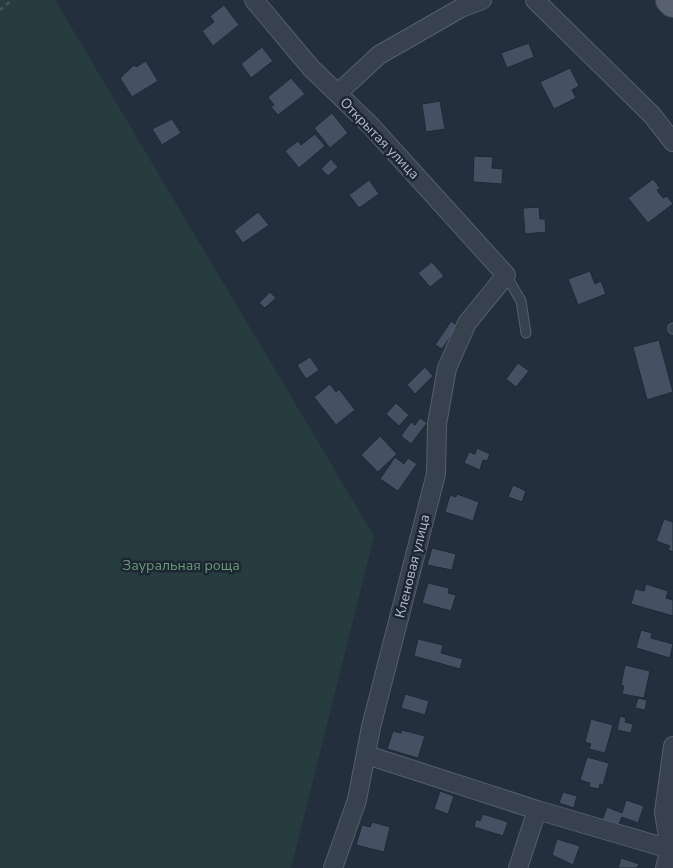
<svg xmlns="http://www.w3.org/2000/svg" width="673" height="868" font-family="'Nunito Sans',sans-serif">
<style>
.green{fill:#263c3f}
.building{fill:#455162;stroke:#1f2835}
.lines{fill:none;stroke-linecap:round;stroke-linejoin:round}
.service-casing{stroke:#565f6c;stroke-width:11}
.minor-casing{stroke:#565f6c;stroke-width:20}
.primary-casing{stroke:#414a57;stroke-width:30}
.path{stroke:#44595c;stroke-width:2.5;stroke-dasharray:4 4;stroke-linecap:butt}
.service{stroke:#38414e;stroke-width:9}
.minor{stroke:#38414e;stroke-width:18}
.primary{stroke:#56606e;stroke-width:28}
.labels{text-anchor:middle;stroke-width:5;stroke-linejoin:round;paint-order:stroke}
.street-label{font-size:14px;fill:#b4bcc9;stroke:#1d2633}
.park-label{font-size:14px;fill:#6b9a76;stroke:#1d2633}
</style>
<rect width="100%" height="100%" fill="#242f3e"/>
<path class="green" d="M0,0H55L374,536L291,868H0Z"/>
<path class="building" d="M224,5L239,25L213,46L202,31L214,22L210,16Z
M529,43L534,57L507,68L501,53Z
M262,47L273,61L251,78L241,64Z
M146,61L158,81L132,97L120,78L134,65L136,67Z
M570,68L579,86L572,90L576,98L554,109L540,82Z
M291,78L305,94L278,115L271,107L274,105L268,97Z
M440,101L445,129L426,132L422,104Z
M332,113L348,133L330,148L314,128Z
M172,119L181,133L162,145L152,129Z
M315,134L325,146L299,168L285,151L298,141L301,145Z
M474,156L493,157L492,168L503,169L502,184L473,182Z
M331,159L338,167L328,176L321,169Z
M653,179L660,188L657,190L663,198L667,196L673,204L648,223L628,198Z
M369,180L379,194L359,208L349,195Z
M539,207L540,219H545L546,232L525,234L523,208Z
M258,212L269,225L243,243L234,231Z
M432,262L444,276L430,287L418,273Z
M590,271L595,284L601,281L606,294L578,305L568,279Z
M270,292L276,298L265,308L259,303Z
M451,321L458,326L442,349L435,345Z
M659,340L673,392L647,400L633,347Z
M310,357L319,370L306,379L297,365Z
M518,363L529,371L516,387L506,379Z
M425,367L433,376L415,394L407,385Z
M330,384L336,392L339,389L355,410L336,425L314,397Z
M396,403L409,415L399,426L386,414Z
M420,418L427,423L411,444L401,436L411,422L415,425Z
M380,436L397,454L378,472L361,455Z
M477,448L490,454L487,461L483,460L480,470L464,463L469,452L475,454Z
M395,457L404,464L408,458L417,464L398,491L380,479Z
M513,485L526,491L522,502L508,497Z
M457,494L479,502L473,521L445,512L450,495L456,497Z
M664,519L673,522V552L668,550L670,546L656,541Z
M432,548L456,554L452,570L427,565Z
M428,583L449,588L448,593L456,595L451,611L422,603Z
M646,584L668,591L666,598L673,600V616L631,604L635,589L644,591Z
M641,630L652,633L651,638L673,644L670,658L636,648Z
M418,639L443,645L441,653L463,659L460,669L414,656Z
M625,665L650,671L644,698L622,694L624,686L621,685Z
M405,694L429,701L425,715L401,708Z
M638,698L647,700L645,710L635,708Z
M620,716L626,718L625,722L633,724L631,733L617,730Z
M591,719L613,725L605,753L589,749L591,744L585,742Z
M402,730L425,736L418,758L387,749L393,731L401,733Z
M587,757L609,763L603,785L600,784L599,789L589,787L590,783L580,780Z
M440,791L454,796L448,814L434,809Z
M563,792L577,796L574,808L559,803Z
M626,800L644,806L638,823L622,817L618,826L602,821L607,807L622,813Z
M483,814L508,822L503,836L474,827L476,819L480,821Z
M372,822L390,827L384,852L356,845L362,825L370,827Z
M557,839L580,846L573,865L552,855Z
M621,858L639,864L637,868H618Z"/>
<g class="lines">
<g class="service-casing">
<path id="service" d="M506,275L521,301L526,333
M673,328V329"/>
</g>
<g class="minor-casing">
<path id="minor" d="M254,0L311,68L371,126L506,275L467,323L447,368L437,424L436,474L371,727L357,800L333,868
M535,0L652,115L673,142
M338,93L379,55L461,8L482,0
M367,755L537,810L673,850
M518,868L537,810
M665,868L670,849L664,812L673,746"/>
</g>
<g class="primary-casing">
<path id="primary" d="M670,0L673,3"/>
</g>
<path class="path" d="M0,10L12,0"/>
<use href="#service" class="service"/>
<use href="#minor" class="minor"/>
<use href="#primary" class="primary"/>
</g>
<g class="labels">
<g class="street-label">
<text transform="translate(380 138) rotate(46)" y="5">Открытая улица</text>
<text transform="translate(412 566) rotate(-76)" y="5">Кленовая улица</text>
</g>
<g class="park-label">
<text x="181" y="570">Зауральная роща</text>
</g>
</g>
</svg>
